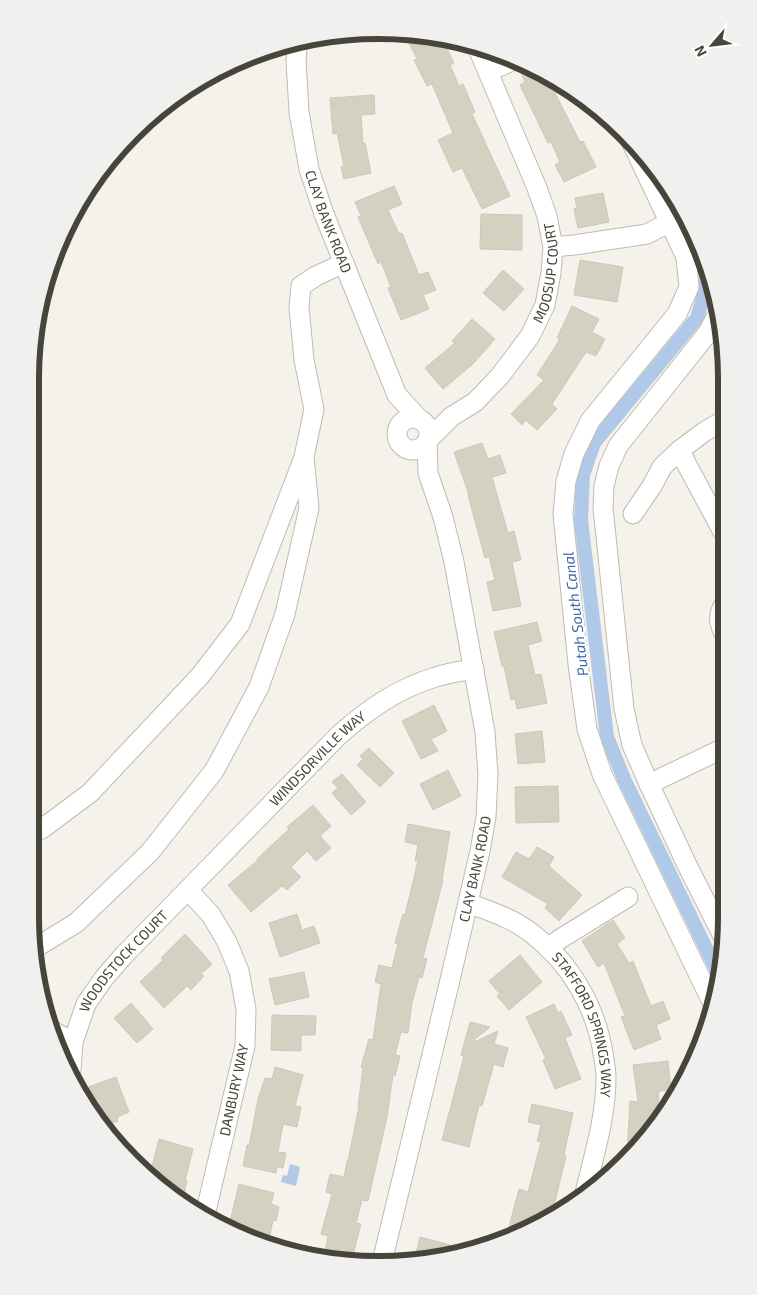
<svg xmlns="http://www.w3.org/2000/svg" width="757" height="1295" font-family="'Exo 2',sans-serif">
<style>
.water{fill:#b0c9e9}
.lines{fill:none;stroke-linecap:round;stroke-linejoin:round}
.canal{stroke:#b0c9e9;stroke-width:14}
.building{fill:#d4d0c2;stroke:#cec8b6}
.minor-casing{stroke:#bebbaf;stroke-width:21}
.minor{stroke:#fff;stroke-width:19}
.labels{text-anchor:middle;stroke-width:4;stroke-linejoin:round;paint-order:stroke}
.street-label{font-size:14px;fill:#47443a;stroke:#fff}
.water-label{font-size:15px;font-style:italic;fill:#3f6ca7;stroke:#fff}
.rim{fill:none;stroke:#47443a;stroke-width:6}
</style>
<rect width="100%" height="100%" fill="#f4f2eb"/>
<path class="water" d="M290,1164L300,1167L296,1186L281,1182L283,1175L287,1176Z"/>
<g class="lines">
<path class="canal" d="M707,264L706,288L697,318L594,443L583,475L581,520L607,737L625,781L719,975"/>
</g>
<path class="building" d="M404,33L441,36L454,63L450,65L459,86L463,84L475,112L472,114L510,196L482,209L462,168L453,172L438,140L453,133L432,84L427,86L414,60L417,59Z
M533,68L552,78L557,89L554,91L580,142L583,141L596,167L564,182L555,165L560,162L551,142L548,143L520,85L525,82L521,73Z
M374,95L375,114L361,115L363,144L365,143L371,173L344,179L341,167L344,166L337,133L333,134L330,98Z
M394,186L402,204L388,210L399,234L402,233L419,275L428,272L436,290L423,295L429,309L401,320L388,288L391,287L381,262L378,264L358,217L361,216L355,202Z
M603,193L609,222L578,228L574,209L577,208L575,198Z
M481,214L522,215V250L480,249Z
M580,260L623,267L617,302L574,295Z
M503,270L524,289L504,311L483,293Z
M572,306L599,319L592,332L605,339L596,356L586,352L552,404L557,409L537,430L526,420L522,425L511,414L544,380L537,375L560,339L557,338Z
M472,319L495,339L473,364L443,389L425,368L455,343L452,341Z
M482,443L488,459L500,455L506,473L492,477L508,533L514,531L521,560L512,562L521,606L493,611L487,582L495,580L489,557L485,558L468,495H469L454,452Z
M537,622L542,641L528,645L535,675L541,674L547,703L517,709L515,699L511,700L504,666H502L494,632Z
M434,705L447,731L431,739L438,751L421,759L402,721Z
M542,731L545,762L518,764L515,734Z
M369,748L394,773L380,787L357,765L363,759L360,756Z
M448,770L461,796L433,810L420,784Z
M342,774L366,802L351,815L332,793L338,788L332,782Z
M558,786L559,822L516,823L515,787Z
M313,805L331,826L320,836L331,848L316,861L307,851L291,867L301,877L287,890L282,886L251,912L228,885L258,860L257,859L289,829L287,827Z
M408,824L450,832L442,880H443L423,958L427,959L422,978L419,977L412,1003L408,1033L401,1032L395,1055L400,1056L395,1076L393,1075L387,1117L368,1201L362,1200L356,1223L361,1224L352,1259L324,1257L328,1236L321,1234L332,1194L326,1192L330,1174L344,1177L347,1161H348L359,1106H358L363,1068L361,1067L369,1039L373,1040L381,984L375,982L379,965L392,968L398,944L395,943L403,914L405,915L418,861H415L418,845L405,842Z
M537,847L554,857L549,866L582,895L559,921L545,908L548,904L502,877L516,852L529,859Z
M297,914L302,930L314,926L320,943L280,957L269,923Z
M613,920L625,938L617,944L629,963L633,961L651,1006L663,1001L670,1019L656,1025L661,1039L634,1050L621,1017L625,1016L604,963L598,967L582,941Z
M185,934L212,964L201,974L204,976L191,990L187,986L164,1008L140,982L163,960L161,958Z
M520,955L542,982L509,1010L497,996L500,994L489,981Z
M304,972L309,997L275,1005L269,979Z
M131,1003L153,1029L137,1043L114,1018Z
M554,1004L558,1013L561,1011L572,1035L565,1038L581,1079L555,1089L543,1060L546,1059L526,1017Z
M272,1015L316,1016L315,1035H301V1051L271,1050Z
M470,1022L490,1027L474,1040V1042L498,1031L494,1044L508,1048L503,1067L494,1064L482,1106L479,1105L469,1147L442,1140L464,1056L461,1055Z
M668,1061L671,1090L659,1091L657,1122L627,1154L630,1101L638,1102L633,1065Z
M275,1067L303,1075L295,1106L301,1107L297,1127L283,1124L278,1152L286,1153L283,1168L277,1167L276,1173L243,1166L247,1145L249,1146L258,1099L265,1078L272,1079Z
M116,1077L129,1112L117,1117L118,1121L101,1127L88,1102L83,1089Z
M532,1104L573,1113L564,1155L566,1156L552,1214L506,1238L519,1189L528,1192L541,1142L537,1141L541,1125L528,1122Z
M159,1139L193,1149L185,1181H187L182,1204L150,1174Z
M239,1184L274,1193L271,1204L279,1207L276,1221L273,1220L268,1244L229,1226Z
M420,1237L450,1245L447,1255L414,1262Z"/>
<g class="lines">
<g class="minor-casing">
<g id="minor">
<path id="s1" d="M298,40L296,60L299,112L309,169L324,214L397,395L420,420"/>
<path d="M488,72L516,59"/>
<path d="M629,137L686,257L689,287L677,314L590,421L574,454L566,481L563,514L578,664L587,729L602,774L713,1004"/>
<path d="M553,247L574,245L647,234L685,214"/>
<path d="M718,314L707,334L618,446L609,466L604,486L603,508L624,709L632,745L649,784L688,867L726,942"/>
<circle cx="413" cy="434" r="16"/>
<path id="s2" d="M427,441L451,417L475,402L500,376L530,336L545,305L551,273L553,247L547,216L537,188L477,46"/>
<path d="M680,450L687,465L722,530L726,535"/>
<path d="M633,514L652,486L662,467L680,450L704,432L726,419"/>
<path d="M726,602C716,615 719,624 726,638"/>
<path d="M649,784L726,747"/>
<path d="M30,834L43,828L90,793L200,676L240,624L303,460"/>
<path d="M188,890L211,915L227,942L239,971L246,1009L245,1046L205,1215"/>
<path id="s3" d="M468,903C489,911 512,918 530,932C571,963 597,1008 604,1059C605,1065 606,1072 606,1078C606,1118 593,1158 584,1197"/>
<path d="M35,948L76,923L150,852L214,771L259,687L285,614L309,508L304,457L314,409L304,360L299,307L301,286L316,276L344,263"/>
<path d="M548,948L560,939L628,897"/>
<path d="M49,1029L73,1042"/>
<path id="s4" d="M71,1070L73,1042L86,1004L104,978L124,955L338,736C367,710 398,688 436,677C448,673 461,671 474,669"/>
<path id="s5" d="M382,1262L450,980L480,851L486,817L488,775L485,732L454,562L443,517L428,473L427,442"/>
</g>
</g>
<use href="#minor" class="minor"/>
</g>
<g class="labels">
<g class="street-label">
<text dy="5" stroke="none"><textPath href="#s1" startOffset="186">CLAY BANK ROAD</textPath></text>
<text dy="5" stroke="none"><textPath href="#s2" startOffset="215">MOOSUP COURT</textPath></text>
<text dy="5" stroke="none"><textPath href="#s4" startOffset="406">WINDSORVILLE WAY</textPath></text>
<text dy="5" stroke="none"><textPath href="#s5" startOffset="404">CLAY BANK ROAD</textPath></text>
<text dy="5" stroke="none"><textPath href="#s4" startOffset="125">WOODSTOCK COURT</textPath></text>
<text dy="5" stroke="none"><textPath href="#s3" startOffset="180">STAFFORD SPRINGS WAY</textPath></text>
<text transform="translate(234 1090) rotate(-78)" y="5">DANBURY WAY</text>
</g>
<g class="water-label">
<text transform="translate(576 614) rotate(-97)" y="5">Putah South Canal</text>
</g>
</g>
<path d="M0 0H757V1295H0ZM378 39H379A339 339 0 0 1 718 378V917A339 339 0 0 1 379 1256H378A339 339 0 0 1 39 917V378A339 339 0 0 1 378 39Z" fill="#f0f0ef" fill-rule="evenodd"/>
<path class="rim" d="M378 39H379A339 339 0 0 1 718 378V917A339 339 0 0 1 379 1256H378A339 339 0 0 1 39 917V378A339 339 0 0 1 378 39Z"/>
<g transform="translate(712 45) rotate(242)" stroke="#ffffff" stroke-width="4" paint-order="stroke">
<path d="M0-4L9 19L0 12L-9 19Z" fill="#47443a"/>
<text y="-8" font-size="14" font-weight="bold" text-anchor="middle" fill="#47443a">N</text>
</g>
</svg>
